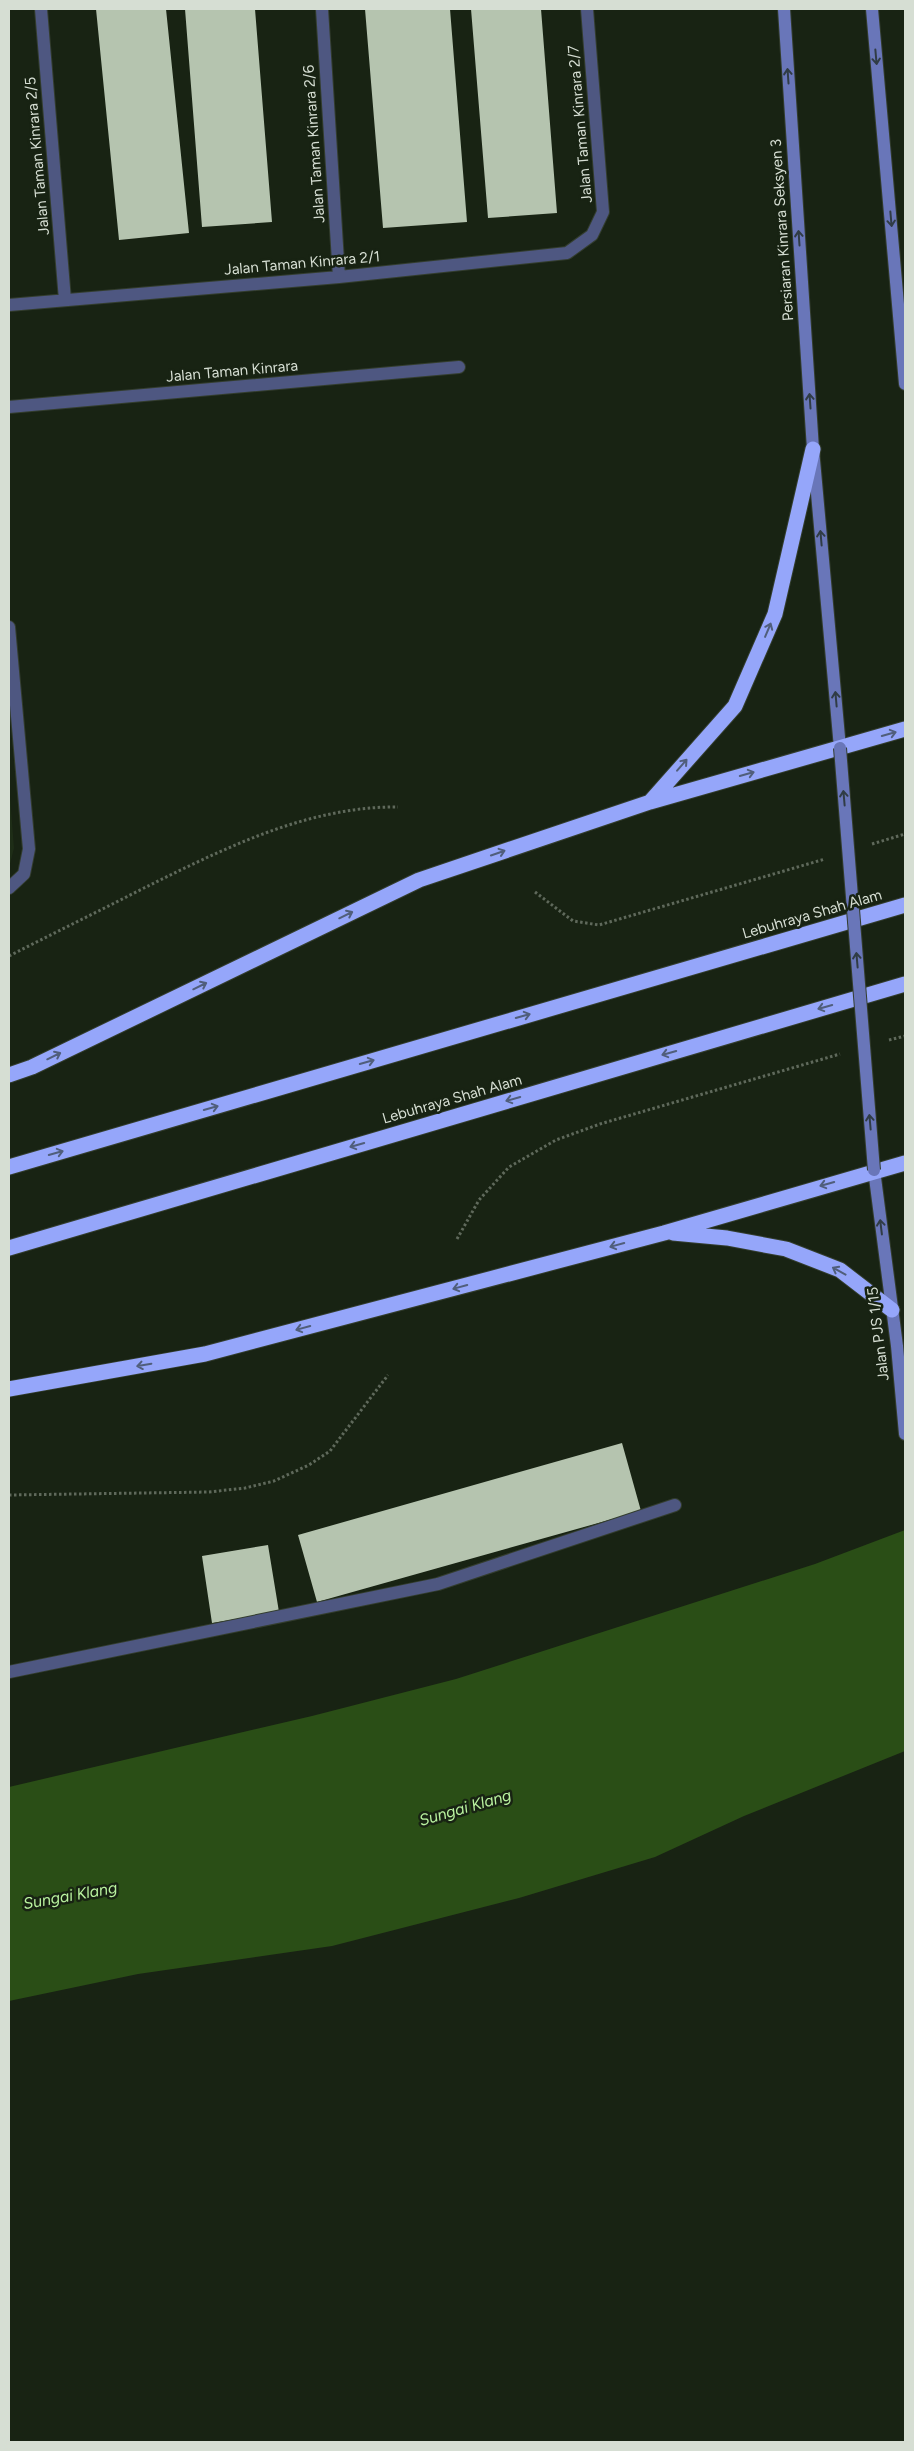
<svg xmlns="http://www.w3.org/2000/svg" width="914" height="2451" font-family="Figtree,sans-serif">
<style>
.built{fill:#1e2d17}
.water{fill:#2a4e16}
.building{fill:#b5c4af}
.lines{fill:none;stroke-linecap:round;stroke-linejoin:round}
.service-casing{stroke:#333d2e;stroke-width:14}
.minor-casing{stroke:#333d2e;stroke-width:14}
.secondary-casing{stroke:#333d2e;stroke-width:14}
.motorway-casing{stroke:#333d2e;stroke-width:17}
.path{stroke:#5f695b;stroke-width:3;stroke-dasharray:2.5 2.5;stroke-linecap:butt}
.service{stroke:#4e5781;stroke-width:12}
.minor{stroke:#4e5781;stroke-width:12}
.secondary{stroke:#6976b9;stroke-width:12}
.motorway{stroke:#95a6fa;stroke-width:15}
.secondary-bridge-casing{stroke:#333d2e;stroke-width:14;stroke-linecap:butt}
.secondary-bridge{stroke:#6976b9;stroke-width:12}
.oneway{stroke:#303c45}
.oneway2{stroke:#505e7b}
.labels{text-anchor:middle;stroke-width:5;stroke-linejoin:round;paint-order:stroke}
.street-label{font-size:15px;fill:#d6ded3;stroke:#182313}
.water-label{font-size:16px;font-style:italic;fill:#b9f29f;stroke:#182313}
</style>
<rect width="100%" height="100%" fill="#182313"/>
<path class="built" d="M9,783L14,848L9,868Z"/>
<path class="water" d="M905,1530V1751L744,1816L655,1857L519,1898L332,1946L138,1974L9,2001V1787L312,1716L456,1679L815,1564Z"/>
<path class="building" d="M96,9H166L189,233L119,240Z
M185,9H255L272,222L202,227Z
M365,9H450L467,222L383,228Z
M471,9H541L557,213L488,218Z
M622,1443L641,1511L317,1602L298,1535Z
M268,1545L279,1612L212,1623L202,1556Z"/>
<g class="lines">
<g class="service-casing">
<path id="service" d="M9,1672L438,1584L675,1505"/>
</g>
<g class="minor-casing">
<path id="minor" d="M41,9L65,300
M322,9L339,277
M9,305L339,277L567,253L592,235L603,212L587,9
M9,407L459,367
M9,627L29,849L24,874L9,888"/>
</g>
<g class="secondary-casing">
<path id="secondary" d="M784,9L813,449L840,748
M872,9L905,384
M874,1170L897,1346L905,1434"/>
</g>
<g class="motorway-casing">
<path id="motorway" d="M650,802L735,706L775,614L813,449
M9,1075L32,1067L419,880L650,802L905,729
M9,1167L905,905
M673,1233L727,1238L786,1249L840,1270L892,1310
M9,1248L905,984
M9,1389L205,1354L664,1233L905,1163"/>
</g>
<path class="path" d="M872,844L905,834
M535,892L573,921L599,925L825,859
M9,956C54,933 99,911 144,888C223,849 308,806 398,807
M889,1040L905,1036
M457,1239L479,1200L509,1167L556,1140L600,1124L840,1054
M9,1495L209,1492L245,1488L274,1481L309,1465L330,1451L388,1375"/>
<use href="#service" class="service"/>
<use href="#minor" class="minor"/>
<use href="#secondary" class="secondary"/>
<use href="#motorway" class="motorway"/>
<g class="secondary-bridge-casing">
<path id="secondary-bridge" d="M840,748L874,1170"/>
</g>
<use href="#secondary-bridge" class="secondary-bridge"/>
</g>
<defs><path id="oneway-shaft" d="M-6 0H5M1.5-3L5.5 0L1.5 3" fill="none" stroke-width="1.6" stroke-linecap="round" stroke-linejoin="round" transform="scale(1.25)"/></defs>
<g class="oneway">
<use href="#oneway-shaft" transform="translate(876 57) rotate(85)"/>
<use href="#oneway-shaft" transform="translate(788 76) rotate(-94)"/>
<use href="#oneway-shaft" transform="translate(891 219) rotate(85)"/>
<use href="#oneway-shaft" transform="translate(799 238) rotate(-94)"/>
<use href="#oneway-shaft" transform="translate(810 401) rotate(-94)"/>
<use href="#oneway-shaft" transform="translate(821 538) rotate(-95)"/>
<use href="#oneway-shaft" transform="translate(836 699) rotate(-95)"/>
<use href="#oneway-shaft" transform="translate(844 798) rotate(-95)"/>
<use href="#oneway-shaft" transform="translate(857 960) rotate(-95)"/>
<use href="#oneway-shaft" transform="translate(870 1122) rotate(-95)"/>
<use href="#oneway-shaft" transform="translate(881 1227) rotate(-97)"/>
</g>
<g class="oneway2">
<use href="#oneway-shaft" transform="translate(768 630) rotate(-67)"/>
<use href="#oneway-shaft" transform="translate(889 734) rotate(-16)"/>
<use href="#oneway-shaft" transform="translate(682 765) rotate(-49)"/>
<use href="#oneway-shaft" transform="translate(747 774) rotate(-16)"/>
<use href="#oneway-shaft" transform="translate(498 853) rotate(-19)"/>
<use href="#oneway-shaft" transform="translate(346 915) rotate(-26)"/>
<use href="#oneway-shaft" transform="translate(200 986) rotate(-26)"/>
<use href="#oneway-shaft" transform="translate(825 1007) rotate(164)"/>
<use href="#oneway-shaft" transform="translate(523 1016) rotate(-16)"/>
<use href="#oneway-shaft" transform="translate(669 1053) rotate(164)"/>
<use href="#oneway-shaft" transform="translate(54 1056) rotate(-26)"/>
<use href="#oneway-shaft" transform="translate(367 1062) rotate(-16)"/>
<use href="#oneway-shaft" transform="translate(513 1099) rotate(164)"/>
<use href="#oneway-shaft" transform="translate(211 1108) rotate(-16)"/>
<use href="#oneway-shaft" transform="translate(357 1145) rotate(164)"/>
<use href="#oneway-shaft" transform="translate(56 1153) rotate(-16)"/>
<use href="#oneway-shaft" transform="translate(827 1184) rotate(164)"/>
<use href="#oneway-shaft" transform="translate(617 1245) rotate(165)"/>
<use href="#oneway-shaft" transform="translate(839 1271) rotate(-151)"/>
<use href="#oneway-shaft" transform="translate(460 1287) rotate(165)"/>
<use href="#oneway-shaft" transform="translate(303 1328) rotate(165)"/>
<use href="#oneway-shaft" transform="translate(144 1365) rotate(170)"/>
</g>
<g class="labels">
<g class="street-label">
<text transform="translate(580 124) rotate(-95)" y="5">Jalan Taman Kinrara 2/7</text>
<text transform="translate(314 144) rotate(-94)" y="5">Jalan Taman Kinrara 2/6</text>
<text transform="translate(37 156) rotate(-95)" y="5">Jalan Taman Kinrara 2/5</text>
<text transform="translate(782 230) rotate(-94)" y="5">Persiaran Kinrara Seksyen 3</text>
<text transform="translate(302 263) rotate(-5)" y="5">Jalan Taman Kinrara 2/1</text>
<text transform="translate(232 371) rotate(-5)" y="5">Jalan Taman Kinrara</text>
<text transform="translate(812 914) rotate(-16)" y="5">Lebuhraya Shah Alam</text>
<text transform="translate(452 1099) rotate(-16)" y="5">Lebuhraya Shah Alam</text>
<text transform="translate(878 1334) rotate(-97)" y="5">Jalan PJS 1/15</text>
</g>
<g class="water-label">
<text transform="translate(465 1807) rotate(-16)" y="6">Sungai Klang</text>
<text transform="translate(70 1895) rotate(-10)" y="6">Sungai Klang</text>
</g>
</g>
<rect width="914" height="2451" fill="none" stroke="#d6ded3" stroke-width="20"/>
</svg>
